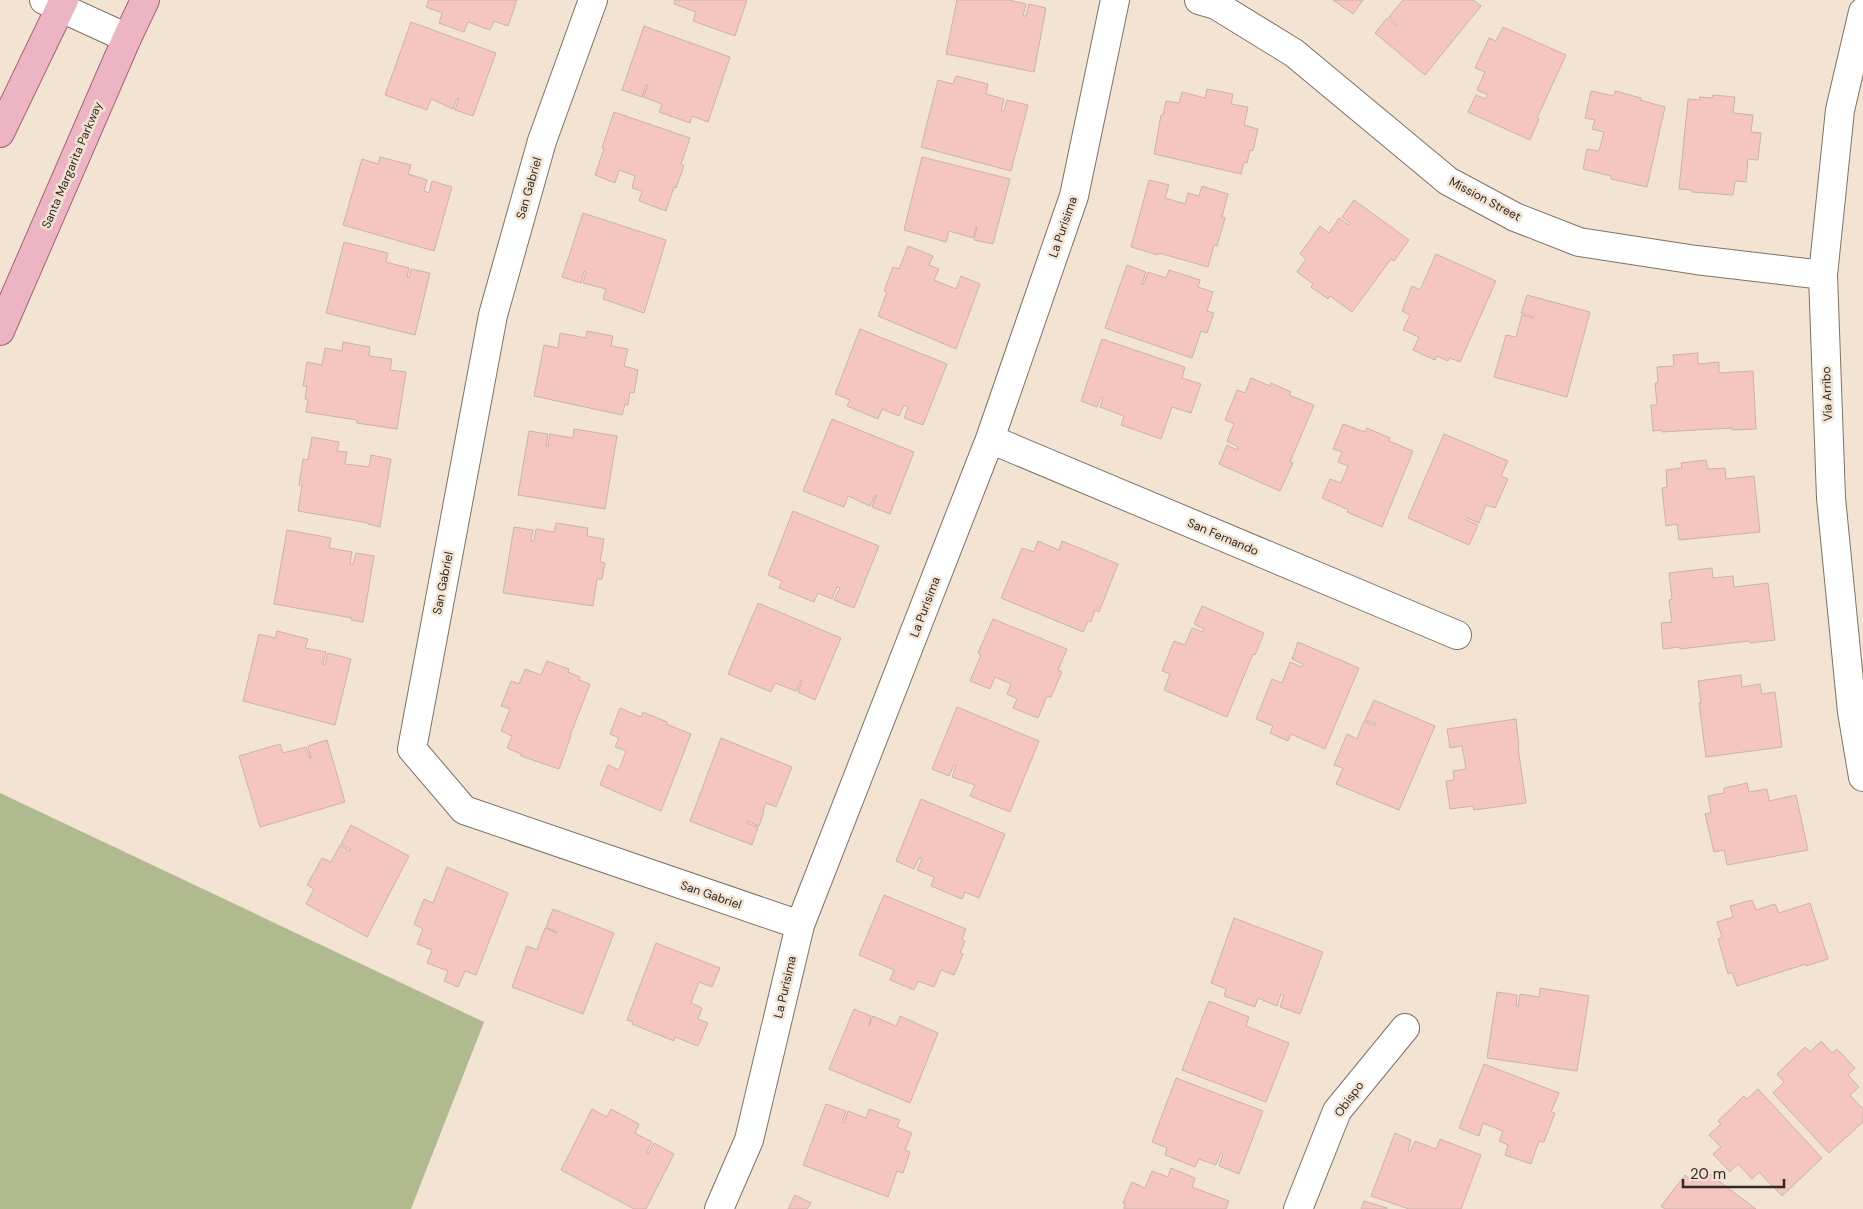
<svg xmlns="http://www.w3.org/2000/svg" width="1863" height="1209" font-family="'DM Sans',sans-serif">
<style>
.green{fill:#b1b98e}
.building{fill:#f5c5c0;stroke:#cab2b0}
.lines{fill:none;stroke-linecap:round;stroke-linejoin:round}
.minor-casing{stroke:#807263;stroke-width:30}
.major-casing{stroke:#a36472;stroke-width:30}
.minor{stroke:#fff;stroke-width:28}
.major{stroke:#edb5c4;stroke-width:28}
.labels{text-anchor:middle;stroke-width:5;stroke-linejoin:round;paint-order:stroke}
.street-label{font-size:12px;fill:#2f2a23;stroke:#f3e3d3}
</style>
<rect width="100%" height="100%" fill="#f3e3d3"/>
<path class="green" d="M0,793L484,1022L411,1209H0Z"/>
<path class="building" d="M429,0H517L508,26L494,21L490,30L468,22L464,32L439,23L442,13L426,7Z
M675,0H747L735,36L693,21L696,12L674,4Z
M957,0H1009L1026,4L1023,16H1026L1029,4L1046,8L1034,72L946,54Z
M1333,0H1363L1353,14Z
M1403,0H1473L1481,6L1425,75L1375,33L1387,18L1396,26L1397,25L1389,17Z
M411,22L496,53L473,116L455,110L459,98H457L453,109L431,99L427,110L385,95Z
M644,26L730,57L708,122L692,116L690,123L659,112L662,104L643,97L648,85H646L642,97L622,90Z
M1503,27L1566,55L1537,118L1539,119L1530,140L1468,112L1476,95L1485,99L1488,95L1477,90L1485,72L1475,68L1489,38L1496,41Z
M956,76L988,84L986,94L1004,99L1001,111H1004L1007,100L1028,105L1011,171L921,147L938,80L953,84Z
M1207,89L1233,94L1231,104L1248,107L1244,125L1258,129L1253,151L1250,150L1247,163L1244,162L1241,174L1154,154L1161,115H1163L1166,101L1179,103L1182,92L1205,98Z
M1591,91L1614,96L1615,91L1641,98L1640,100L1665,107L1647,187L1611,179V176L1583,169L1587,149L1599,151L1604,132L1592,129L1595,120L1585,118Z
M1713,95L1735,97L1733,113L1753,115L1751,132L1761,133L1758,160L1748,159L1746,182L1735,181L1733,195L1692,192V190L1679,189L1688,99L1700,100L1699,97L1712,98Z
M614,112L690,138L681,164L684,166L676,188L674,187L666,211L639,201L642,191L632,188L635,176L619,170L615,183L595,175L604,149L602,148Z
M380,157L411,165L408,174L427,180L424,191L429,193L432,181L452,187L434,251L343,225L362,159L378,164Z
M922,157L1010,179L993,244L974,240L977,227H976L973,238L949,231L946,242L904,230Z
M1149,180L1169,185L1165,198L1185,204L1188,193L1199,196L1202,186L1228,194L1222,217L1225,218L1217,246L1214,245L1208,267L1159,253L1158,255L1131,247Z
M1354,200L1409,240L1394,261L1391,259L1352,312L1330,296L1328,299L1311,287L1313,284L1297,272L1306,259L1300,254L1320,226L1329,233L1339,218L1349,225L1350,223L1342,217Z
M583,213L666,240L644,313L603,299L606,289L583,283L586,272L584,271L581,283L562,277Z
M344,242L388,253L386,262L409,268L407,277L409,278L411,269L430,273L415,335L326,313Z
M908,246L933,256L929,265L939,269L934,280L956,289L961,276L980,284L956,349L878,316L887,292L884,291L893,267L899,269Z
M1436,254L1496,281L1460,362L1450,358L1448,361L1437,356L1435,360L1413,350L1419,337L1403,330L1410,315L1402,311L1412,286L1420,290Z
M1127,265L1146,272L1142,284H1144L1148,272L1166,278L1169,270L1200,280L1198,287L1213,292L1207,311L1214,313L1207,333L1201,331L1192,358L1105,328Z
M1527,295L1590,312L1567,397L1494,377L1506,335L1516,337L1522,315L1533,318L1534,317L1521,313Z
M860,329L947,364L923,425L904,418L908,407L904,405L899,416L882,409L878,419L847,406L850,400L835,394Z
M587,331L613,336L611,346L628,349L624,366L638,370L634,393L630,392L628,405L625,404L622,415L534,396L544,345L558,348L560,333L586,338Z
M1102,339L1185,367L1182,378L1201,384L1191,413L1172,407L1161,439L1121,425L1124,416L1100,407L1103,398L1101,397L1097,407L1081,401Z
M343,342L370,347L369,356L392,359L390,370L406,372L397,429L357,423V420L306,412L308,400L305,399L307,386H303L307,362L322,365L325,348L342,351Z
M1698,353V364L1719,362V373L1753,371L1756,429L1732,430V428L1662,432V430L1653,431L1651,405H1657L1655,383H1658L1657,367L1674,366L1673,355Z
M1251,378L1270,386L1271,383L1291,392L1289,395L1314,405L1290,462L1293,463L1280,491L1219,464L1227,445L1237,450L1238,447L1227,441L1234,424L1225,420L1237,390L1245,393Z
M832,419L914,452L890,514L872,507L876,496L875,495L870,506L848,496L844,507L803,491Z
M1343,424L1365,432L1367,428L1390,438L1389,441L1413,451L1382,527L1347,512L1349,510L1322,498L1330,479L1341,483L1348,466L1338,462L1342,452L1333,449Z
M574,429L617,436L605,509L518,495L529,431L548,434L546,446H548L550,434L573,438Z
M1444,434L1508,461L1501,476L1508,479L1495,508L1486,505L1479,523L1467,518L1466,520L1478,525L1469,545L1408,518Z
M312,437L339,442L337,451L347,452L345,464L369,467L371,455L391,459L380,527L368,524V523L298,511L302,485H299L303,459L308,460Z
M1706,460L1708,469L1725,468L1726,479L1754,476L1760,532L1679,540L1677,524L1666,526L1662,488L1667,487L1666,470L1682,468L1681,463Z
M793,511L879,546L854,608L834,600L840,588L837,587L832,599L818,593L814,602L779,588L782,581L768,575Z
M556,523L588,528L587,536L604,539L600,562L605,563L602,579H597L593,606L503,593L514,527L533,530L531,541H534L536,529L554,532Z
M287,530L331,538L329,548L352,552L350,564H353L356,553L374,556L363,622L351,620L352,618L274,604Z
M1038,541L1059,550L1062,541L1118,564L1099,612L1095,610L1091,622L1088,621L1083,632L1001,598L1022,548L1034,552Z
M1712,568L1713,578L1733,576L1734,587L1768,583L1775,640L1750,643L1749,641L1680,649V647L1663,649L1661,623L1672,622L1669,600L1672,599L1669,573Z
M758,603L841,638L815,700L798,692L802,681L801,680L796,691L775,683L771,692L728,674Z
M1202,606L1264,633L1255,655L1253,654L1227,717L1164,690L1170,674L1162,671L1174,641L1185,645L1192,628L1203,632L1204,629L1194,624Z
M993,619L1067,649L1058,670L1062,672L1051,697L1047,696L1038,718L1013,708L1017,699L1007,694L1011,684L995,677L990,689L970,681L981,655L978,653Z
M277,631L308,639L305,648L326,652L323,664L325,665L328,653L351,659L335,725L243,701L259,634L275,638Z
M1298,642L1359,668L1325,749L1291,734L1288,741L1270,733L1273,726L1256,719L1272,679L1282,683L1290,662L1302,667L1303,664L1292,659Z
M547,661L569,669L568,672L580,677L579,680L590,684L570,736H571L559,769L521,756V754L507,748L512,736L501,731L510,709L501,706L511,681L519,684L525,669L541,675Z
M1741,675L1742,687L1760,684L1762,694L1775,692L1782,747L1706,757L1699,703H1701L1698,681Z
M1374,700L1435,726L1399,810L1336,784L1343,768L1334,765L1347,734L1357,739L1364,721L1375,726L1376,724L1365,720Z
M957,707L1039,741L1010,812L970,796L975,785L952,777L956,766L954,765L949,776L932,769Z
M620,708L641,717L643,712L667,722L666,724L691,734L661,811L600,785L608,765L619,770L626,751L615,747L619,738L610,734Z
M1516,719L1519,747H1518L1526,803L1474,810L1473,806L1450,809L1446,781L1454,780L1453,771L1466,769L1462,746L1450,748L1447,729Z
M721,738L792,767L776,807L766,803L763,811L764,812L759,826L748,821L747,823L758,827L752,845L690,821Z
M327,740L345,802L260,827L239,756L280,744L283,753L306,747L310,759L311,758L308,746Z
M1747,783L1749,792L1767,789L1769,801L1796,795L1808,850L1727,865L1724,850L1714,852L1705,814L1711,813L1708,796L1724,793V788Z
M921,799L1005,834L979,898L965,892L962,899L931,886L934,877L917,870L922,859L919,858L914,869L896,861Z
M351,825L409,856L367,937L306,904L314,889L307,885L322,858L331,862L340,845L350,851L351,849L341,844Z
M447,867L508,893L476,975L465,971L458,987L444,981L448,971L427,963L432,950L417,944L423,929L414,924L424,899L433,903Z
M884,895L966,929L962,939L965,941L960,953L963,954L954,975L941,970L934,987L918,981L914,990L890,980L894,970L859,955Z
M1752,900L1756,910L1775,904L1779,913L1810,903L1828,959L1806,966V964L1737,986L1732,972L1728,974L1718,939L1722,937L1717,922L1733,917L1730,906Z
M553,909L614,933L583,1014L512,987L527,946L537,950L545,928L557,933V932L546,927Z
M1234,918L1323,952L1300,1014L1280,1007L1284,995L1281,994L1277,1006L1258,998L1255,1007L1224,996L1226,989L1211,983Z
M656,943L720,968L712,987L699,982L691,1003L702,1008L698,1019L708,1023L698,1046L675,1037L674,1041L632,1024L633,1022L627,1020Z
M1540,988L1589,996L1577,1071L1487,1058L1497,992L1517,995L1516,1006H1518L1520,994L1539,997Z
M1209,1001L1249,1017L1246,1026L1289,1043L1266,1102L1182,1070Z
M854,1009L871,1016L869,1026L873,1016L896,1026L900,1016L938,1033L910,1103L829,1069Z
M1821,1041L1832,1053L1837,1049L1855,1068L1848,1075L1859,1087L1850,1095L1863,1109V1122L1829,1153L1773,1093L1784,1082L1777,1074L1805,1047L1810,1052Z
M1484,1064L1559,1093L1551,1112L1555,1113L1544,1142L1539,1141L1531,1164L1505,1155L1508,1145L1499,1141L1503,1131L1483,1123L1479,1136L1459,1128Z
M1176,1078L1263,1111L1239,1174L1219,1166L1223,1154L1221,1153L1216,1165L1199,1159L1195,1167L1165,1155L1167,1148L1152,1142Z
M1758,1089L1822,1158L1782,1196L1759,1172L1752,1179L1738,1164L1730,1172L1713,1154L1721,1147L1709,1135L1721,1124L1718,1121L1744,1096L1747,1099Z
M826,1104L846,1111L842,1122L844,1123L848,1111L866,1118L869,1109L900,1120L897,1127L912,1133L905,1150L910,1152L903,1173L897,1171L888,1197L803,1165Z
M592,1109L607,1117L611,1109L639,1124L635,1133L652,1142L647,1152L648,1154L654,1143L674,1154L646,1209H634L561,1170Z
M1395,1133L1411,1140L1408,1151L1410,1152L1415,1141L1436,1149L1440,1139L1481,1155L1461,1209H1409L1371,1196Z
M1171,1168L1195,1178L1192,1187L1229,1201L1226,1209H1124L1125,1204L1123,1203L1132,1182L1145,1188L1152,1171L1168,1177Z
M1703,1169L1756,1209H1665L1661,1206L1685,1175L1693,1182Z
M795,1195L811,1203L807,1209H788Z
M1364,1201L1387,1208V1209H1361Z"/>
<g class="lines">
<g class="minor-casing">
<path id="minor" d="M44,0L127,38
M593,0L542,141L493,315L412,749L464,810L800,925
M1199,0L1216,5L1294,53L1448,181L1515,217L1579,242L1696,260L1823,275
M1863,12L1840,110L1823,275L1831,498L1852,712L1863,777
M990,439L1457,635
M719,1209L749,1140L800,925L990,439L1074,196L1115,0
M1298,1209L1337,1111L1405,1028"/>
</g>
<g class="major-casing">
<path id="major" d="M0,133L64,0
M0,331L127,38L145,0"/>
</g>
<use href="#minor" class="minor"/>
<use href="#major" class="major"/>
</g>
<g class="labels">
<g class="street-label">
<text transform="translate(72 165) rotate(-67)" y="4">Santa Margarita Parkway</text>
<text transform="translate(529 188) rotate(-74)" y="4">San Gabriel</text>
<text transform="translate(1485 199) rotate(28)" y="4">Mission Street</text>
<text transform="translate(1063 227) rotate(-71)" y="4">La Purisima</text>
<text transform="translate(1827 394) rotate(-92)" y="4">Via Arribo</text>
<text transform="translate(1223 537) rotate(23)" y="4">San Fernando</text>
<text transform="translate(443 583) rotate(-79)" y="4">San Gabriel</text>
<text transform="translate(925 607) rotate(-69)" y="4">La Purisima</text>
<text transform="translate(711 895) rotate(19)" y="4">San Gabriel</text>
<text transform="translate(785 987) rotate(-77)" y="4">La Purisima</text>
<text transform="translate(1349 1099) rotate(-54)" y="4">Obispo</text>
</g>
</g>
<path d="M1683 1179v8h101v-8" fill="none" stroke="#2f2a23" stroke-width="2.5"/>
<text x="1690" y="1179" font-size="15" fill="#2f2a23" stroke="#f3e3d3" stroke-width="4" paint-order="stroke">20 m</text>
</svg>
